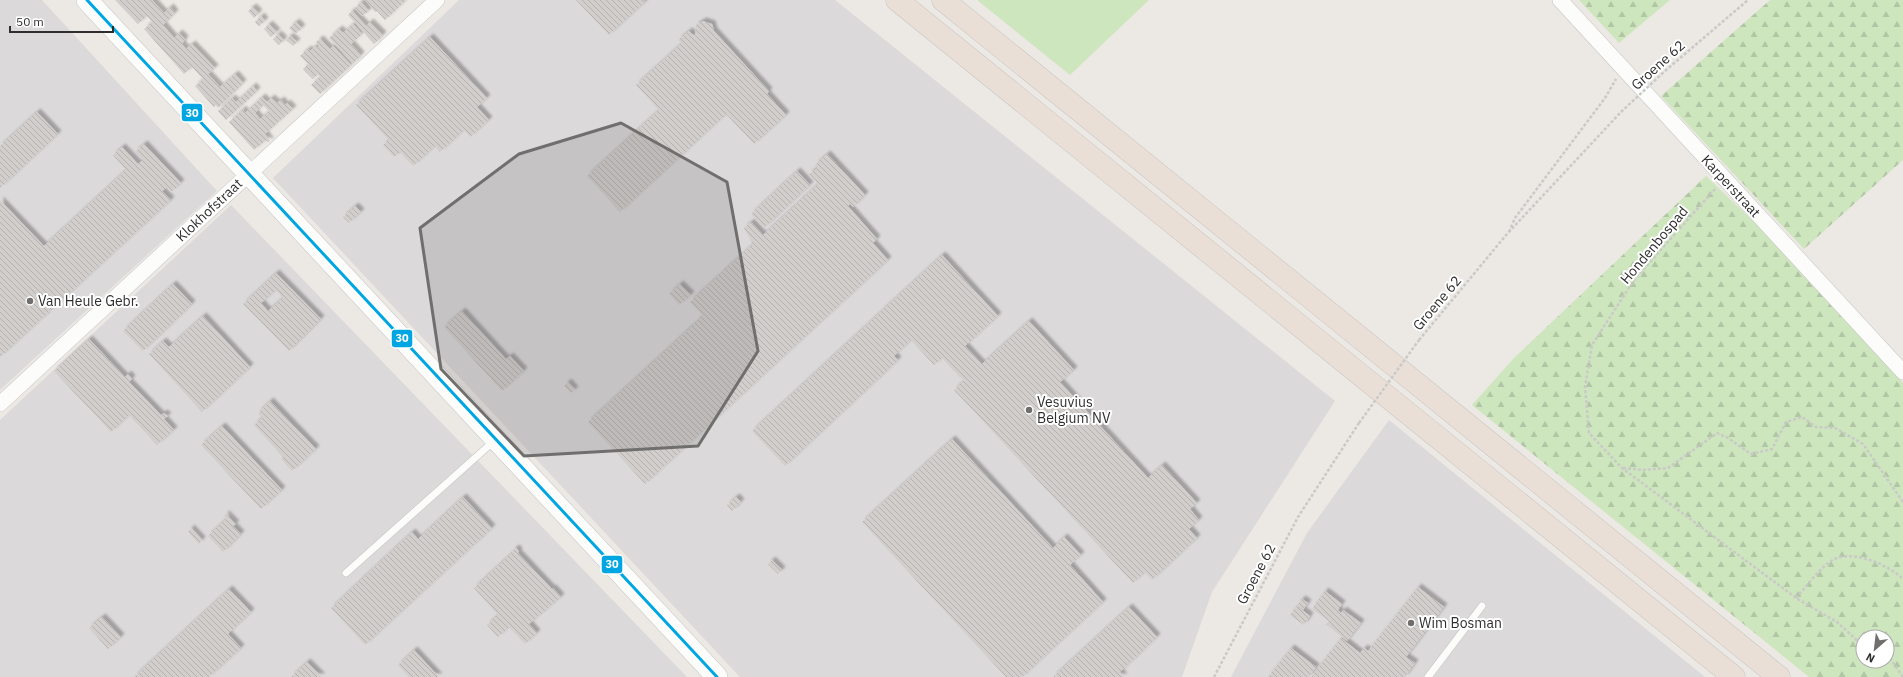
<svg xmlns="http://www.w3.org/2000/svg" width="1903" height="677" font-family="'IBM Plex Sans',sans-serif">
<style>
.industrial{fill:#dcd9db}
.grass{fill:#cee6be}
.forest{fill:url(#forest-firs);fill-rule:evenodd}
.building{fill:url(#building-back-hatch);fill-rule:evenodd;filter:url(#shadow)}
.lines{fill:none;stroke-linecap:round;stroke-linejoin:round}
.lane-casing{stroke:#c5c4c5;stroke-width:8}
.street-casing{stroke:#c5c4c5;stroke-width:16}
.secondary-casing{stroke:#c5c4c5;stroke-width:22}
.highway-casing{stroke:#c6c5c4;stroke-width:23}
.path{stroke:#c9c9c8;stroke-width:2.5;stroke-dasharray:3 2;stroke-linecap:butt}
.lane{stroke:#fcfcfb;stroke-width:7}
.street{stroke:#fcfcfb;stroke-width:15}
.secondary{stroke:#fcfcfb;stroke-width:21}
.highway{stroke:#eadfd6;stroke-width:22}
.path-bridge{stroke:#c9c9c8;stroke-width:2.5;stroke-dasharray:3 2;stroke-linecap:butt}
.bus-1-casing{stroke:#fff;stroke-width:6}
.bus-1{stroke:#00a6e2;stroke-width:3}
.marked{fill:#706f6e;fill-opacity:0.2;stroke:#706f6e;stroke-width:3;stroke-linejoin:round}
.poi-dot{fill:#706f6e;stroke:#fff;stroke-width:1.5}
.labels{text-anchor:middle;stroke-width:4;stroke-linejoin:round;paint-order:stroke}
.street-label{font-size:14px;fill:#2e2e2e;stroke:#fff}
.poi-label{font-size:14px;fill:#2e2e2e;stroke:#fff;text-anchor:start}
.line-badge{stroke:#fff;stroke-width:1.5}
.badge-label{font-size:11px;text-anchor:middle;font-weight:bold;fill:#fff}
</style>
<defs>
<pattern id="forest-firs" width="22" height="20" patternUnits="userSpaceOnUse"><rect width="22" height="20" fill="#cee6be"/><path d="M5 1l3.5 6h-7zM16 11l3.5 6h-7z" fill="#b1c6a4"/></pattern>
<pattern id="building-back-hatch" width="6" height="6" patternUnits="userSpaceOnUse"><rect width="6" height="6" fill="#d1cecb"/><path d="M-1 5l2 2M0 0l6 6M5-1l2 2" fill="none" stroke="#b4b1af"/></pattern>
<filter id="shadow"><feDropShadow dx="3.5" dy="-3.5" stdDeviation="1" flood-color="#0004"/></filter>
</defs>
<rect width="100%" height="100%" fill="#ece8e4"/>
<path class="industrial" d="M0,0H42L217,191L0,390Z
M459,0H835L1335,401L1212,592L1182,677H740L273,178Z
M231,205L687,677H0V420Z
M1389,420L1705,677H1231L1307,533Z"/>
<path class="grass" d="M977,0H1149L1070,75Z"/>
<path class="forest" d="M1579,0H1670L1619,43Z
M1770,0H1903V160L1804,249L1661,96Z
M1706,176L1754,222L1903,383V677H1809L1472,405L1514,358ZM1863,637H1887V661H1863Z"/>
<path class="building" d="M115,0H152L164,13L170,7L175,13L163,25L174,38L179,33L185,39L182,44L186,49L192,44L215,68L208,74L220,87L235,74L243,83L218,108L216,105L214,107L195,86L203,79L192,67L184,74L144,29L152,22L147,16L138,24Z
M366,0H406L385,20L377,11L375,12Z
M576,0H644L645,2L609,35Z
M361,2L369,11L362,16L355,8Z
M253,7L259,13L254,18L248,11Z
M352,11L366,26L370,22L383,35L374,44L348,15Z
M261,16L265,21L259,26L255,22Z
M703,21L712,24L714,31L769,91L767,94L786,115L754,144L726,114L620,212L587,176L659,110L636,85L682,43L678,40L689,31L693,35L695,34L696,25Z
M296,22L302,28L295,34L289,28Z
M269,24L277,32L271,37L264,29Z
M353,24L362,34L351,44L361,55L353,64L329,38L339,29L343,33Z
M278,34L284,40L279,45L273,39Z
M290,36L297,42L293,46L286,40Z
M430,37L487,98L477,107L489,120L470,137L464,130L440,152L435,146L413,166L400,152L394,157L383,145L389,140L356,105Z
M320,39L330,49L333,46L351,65L320,94L311,85L320,77L318,74L313,79L303,69L308,64L300,56L308,49L310,51L315,46L317,48L319,46L316,42Z
M253,86L257,91L226,120L218,111L232,98L236,102Z
M262,97L267,102L271,98L277,103L281,100L285,105L287,103L293,109L265,134L270,141L268,142L266,140L254,150L229,122L243,109L245,113ZM263,105L269,111L260,119L255,113Z
M37,112L58,134L0,188V146Z
M144,144L181,183L171,192L167,187L162,191L171,200L0,357V200L44,246L126,170L113,155L122,147L138,164L143,160L135,152Z
M827,154L865,195L853,207L850,204L848,206L877,239L873,243L888,260L645,484L588,422L703,316L690,302L753,244L744,228L751,222L763,235L818,184L809,174L818,168L815,165Z
M797,171L810,185L764,228L751,214Z
M355,206L361,212L349,223L343,217Z
M942,255L998,316L965,346L982,364L1029,321L1074,370L1060,382L1148,478L1162,465L1197,503L1190,509L1199,520L1189,529L1197,538L1152,580L1145,572L1133,583L954,390L964,381L950,367L942,358L934,365L911,340L894,356L898,360L785,466L752,431Z
M276,273L321,319L289,351L243,304ZM276,290L283,298L268,311L261,303Z
M173,284L192,304L143,351L123,331Z
M680,284L691,295L679,305L669,294Z
M462,311L506,359L510,356L524,371L502,391L444,327Z
M203,316L250,367L202,412L149,354L163,341L169,347Z
M89,339L125,377L128,374L132,379L129,382L161,415L164,413L168,416L164,419L174,430L157,445L129,415L111,432L54,371Z
M568,382L575,390L571,393L564,386Z
M270,401L316,449L292,471L281,459L283,457L254,425L262,418L258,413Z
M222,426L282,490L261,509L201,445Z
M952,439L1053,548L1064,537L1081,555L1070,565L1103,602L1022,677H1006L862,522Z
M463,497L492,528L365,645L331,608L412,532L418,539Z
M736,497L741,502L732,511L727,505Z
M226,514L236,524L233,526L241,534L223,552L208,536L226,519L224,516Z
M191,528L202,540L199,544L188,532Z
M516,548L519,551L518,553L552,589L553,588L561,597L529,624L537,633L525,644L509,627L498,637L487,625L498,615L474,588L513,552L512,551Z
M772,560L782,570L778,574L768,564Z
M1418,587L1444,607L1406,657L1415,663L1405,677H1311L1341,638L1360,653L1364,648L1368,651Z
M229,589L251,612L228,634L241,648L209,677H134Z
M1325,591L1342,604L1338,610L1341,613L1343,610L1361,623L1347,641L1326,624L1329,621L1312,609Z
M1302,599L1308,603L1303,610L1297,605Z
M1297,606L1310,616L1304,625L1290,615Z
M1129,607L1157,637L1120,672L1124,677H1053Z
M102,617L121,637L108,649L89,628Z
M1291,648L1316,667L1309,677H1268Z
M414,650L439,677H409L398,665Z
M307,662L322,677H291Z"/>
<g class="lines">
<g class="lane-casing">
<path id="lane" d="M346,573L494,441
M1428,677L1482,606"/>
</g>
<g class="street-casing">
<path id="street" d="M1560,0L1903,372
M0,404L437,0"/>
</g>
<g class="secondary-casing">
<path id="secondary" d="M87,0L717,677"/>
</g>
<g class="highway-casing">
<path id="highway" d="M897,0L1734,677
M943,0L1779,677"/>
</g>
<path class="path" d="M1665,71L1748,0
M1715,189L1634,280L1592,345L1585,387L1589,433L1622,468L1796,598L1837,622L1863,646
M1509,232L1515,218L1605,98L1616,79
M1419,340L1507,234L1621,112
M1623,468L1643,470L1668,468L1717,433L1728,438L1751,454L1772,449L1786,422L1802,417L1816,427L1835,428L1863,444L1903,502
M1796,598C1805,588 1820,568 1831,561C1851,548 1887,564 1903,579
M1887,654L1903,677
M1214,677L1298,517L1359,423"/>
<use href="#lane" class="lane"/>
<use href="#street" class="street"/>
<use href="#secondary" class="secondary"/>
<use href="#highway" class="highway"/>
<path class="path-bridge" d="M1621,112L1665,71
M1359,423L1419,340"/>
<g class="bus-1-casing">
<path id="bus-1" d="M87,0L717,677"/>
</g>
<use href="#bus-1" class="bus-1"/>
</g>
<path class="marked" d="M621,123L727,182L758,351L698,446L524,456L441,369L420,228L519,154Z"/>
<g class="poi-dot">
<circle cx="30" cy="301" r="4"/>
<circle cx="1029" cy="410" r="4"/>
<circle cx="1411" cy="623" r="4"/>
</g>
<g class="labels">
<g class="street-label">
<text transform="translate(1658 65) rotate(-42)" y="5">Groene 62</text>
<text transform="translate(1731 186) rotate(47)" y="5">Karperstraat</text>
<text transform="translate(209 210) rotate(-43)" y="5">Klokhofstraat</text>
<text transform="translate(1654 245) rotate(-50)" y="5">Hondenbospad</text>
<text transform="translate(1437 303) rotate(-50)" y="5">Groene 62</text>
<text transform="translate(1256 574) rotate(-62)" y="5">Groene 62</text>
</g>
<g class="poi-label">
<text x="38" y="306">Van Heule Gebr.</text>
<text x="1037" y="407">Vesuvius<tspan x="1037" dy="16">Belgium NV</tspan></text>
<text x="1419" y="628">Wim Bosman</text>
</g>
</g>
<g class="line-badge">
<rect x="181" y="103" width="22" height="19" rx="4" fill="#00a6e2"/>
<rect x="391" y="329" width="22" height="19" rx="4" fill="#00a6e2"/>
<rect x="601" y="555" width="22" height="19" rx="4" fill="#00a6e2"/>
</g>
<g class="badge-label">
<text x="192" y="117">30</text>
<text x="402" y="342">30</text>
<text x="612" y="568">30</text>
</g>
<g transform="translate(1875 649) rotate(208)"><circle r="19" fill="#ffffff" stroke="#ababab"/>
<path d="M0-3L7 15L0 10L-7 15Z" fill="#706f6e"/>
<text y="-6" font-size="11" font-weight="bold" text-anchor="middle" fill="#2e2e2e">N</text>
</g>
<path d="M10 26v6h103v-6" fill="none" stroke="#2e2e2e" stroke-width="2"/>
<text x="16" y="26" font-size="12" fill="#2e2e2e" stroke="#ffffff" stroke-width="3" paint-order="stroke">50 m</text>
</svg>
